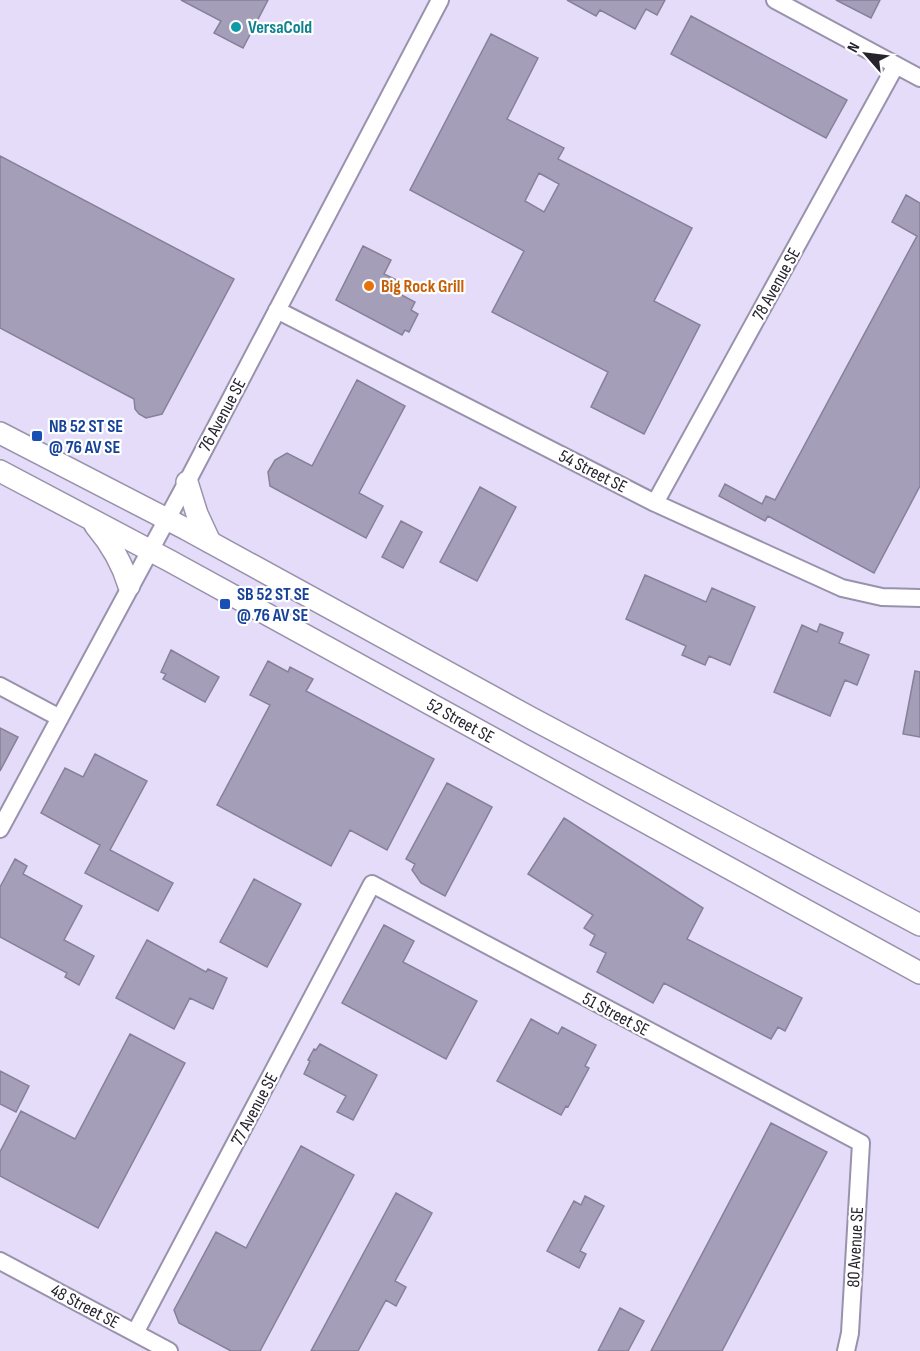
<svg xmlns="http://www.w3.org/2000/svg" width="920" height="1351" font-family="'Sofia Sans Condensed',sans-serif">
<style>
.building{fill:#a59eb9;stroke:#878099;stroke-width:1.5;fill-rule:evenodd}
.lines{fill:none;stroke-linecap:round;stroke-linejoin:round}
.minor-casing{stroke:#9992ac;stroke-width:20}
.major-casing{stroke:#9992ac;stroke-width:24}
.minor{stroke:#fff;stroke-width:16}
.major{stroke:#fff;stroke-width:21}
.culture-dot{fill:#0f9aa8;stroke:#fff;stroke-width:2}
.food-dot{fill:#e8710a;stroke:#fff;stroke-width:2}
.transit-dot{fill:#1a4fb4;stroke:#fff;stroke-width:2}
.labels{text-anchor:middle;stroke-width:4.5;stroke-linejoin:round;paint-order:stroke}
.culture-label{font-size:18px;font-weight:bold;fill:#0d838f;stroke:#fff;text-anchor:start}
.street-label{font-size:18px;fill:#26232e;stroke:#fff}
.food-label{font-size:18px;font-weight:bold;fill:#c56008;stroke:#fff;text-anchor:start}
.transit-label{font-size:18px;font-weight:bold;fill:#164399;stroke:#fff;text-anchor:start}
</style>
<rect width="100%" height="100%" fill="#e4dcf9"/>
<path class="building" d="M181,0H268L243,48L214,33L221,21Z
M567,0H665L657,15L646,9L635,29L600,10L596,16Z
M836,0H880L871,18Z
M691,16L847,100L826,138L671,54Z
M491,34L538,58L507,119L564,148L558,159L692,228L654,301L700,325L644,434L591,407L608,372L492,312L524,251L410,190ZM539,173L559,184L544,212L525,201Z
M0,156L234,279L162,414L146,418L139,414L135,409L134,399L0,328Z
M906,195L920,203V486L874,573L768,516L765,521L719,496L725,484L762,504L766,496L775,500L917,236L892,222Z
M363,246L391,260L384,274L399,281L394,291L415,302L411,310L418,314L409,332L405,330L402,335L336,300Z
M357,380L405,406L359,493L383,506L366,538L270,486L268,472L275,460L287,453L312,466Z
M480,487L516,507L477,581L440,562Z
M401,521L422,532L403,568L382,557Z
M645,575L706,602L712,588L755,607L730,665L709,656L705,665L682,655L686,646L626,619Z
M820,624L843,633L839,643L869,655L857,685L845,680L830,716L774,692L802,625L817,632Z
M171,650L219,677L205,702L163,679L166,674L161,672Z
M268,661L288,672L290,667L313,679L306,691L434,759L387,850L350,830L331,866L217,805L270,705L250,695Z
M915,671L920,672V737L903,734Z
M0,728L18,737L0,771Z
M95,754L147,781L110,850L173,883L158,911L85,873L100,845L41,813L65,768L83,777Z
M447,783L492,807L445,896L421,883L412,870L415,864L406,859Z
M564,818L703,908L687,939L802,998L785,1031L778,1027L771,1039L664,983L653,1003L597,972L606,953L590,945L595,935L584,928L593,915L528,874Z
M15,859L27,866L23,874L82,906L64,940L94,956L79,985L65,977L67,973L0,937V887Z
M254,879L301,904L267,967L220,942Z
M384,925L414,941L403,962L477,1001L446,1059L342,1003Z
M147,940L206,972L208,969L227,978L213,1009L190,998L174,1029L116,998Z
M531,1019L558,1034L562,1027L596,1045L585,1066L589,1068L568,1107L566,1106L561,1115L497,1081Z
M130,1034L185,1063L98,1228L0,1176V1152L21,1111L75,1139Z
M320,1044L377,1075L353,1120L337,1112L346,1096L304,1074L310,1061L308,1060L314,1049L316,1050Z
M0,1071L29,1086L16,1112L0,1104Z
M771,1123L827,1152L722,1351H651Z
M301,1146L354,1175L260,1351H231L179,1323L174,1310L216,1232L246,1248Z
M396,1193L432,1213L395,1281L406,1287L396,1306L386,1300L358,1351H311Z
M585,1196L604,1206L580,1251L586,1254L579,1268L547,1251L574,1201L581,1205Z
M620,1308L644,1321L628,1351H598Z"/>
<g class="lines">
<g class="minor-casing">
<path id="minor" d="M775,0L920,78
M277,310L655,503L842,588L882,597L920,598
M655,503L896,65
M0,686L60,718
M0,829L187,482L440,0
M0,1261L169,1351
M135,1333L372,884L861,1143L850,1333L846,1351"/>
</g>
<g class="major-casing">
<g id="major">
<path d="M0,433L186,529L531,718L920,925"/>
<path id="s1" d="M0,471L170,561L920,973"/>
<path d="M187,482L197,514L210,542"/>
<path d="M95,525C111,544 122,562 129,586"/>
</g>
</g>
<use href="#minor" class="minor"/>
<use href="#major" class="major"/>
</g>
<circle class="culture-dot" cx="236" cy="27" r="6"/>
<circle class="food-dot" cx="369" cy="286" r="6"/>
<g class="transit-dot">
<rect x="31" y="430" width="12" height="12" rx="3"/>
<rect x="219" y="598" width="12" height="12" rx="3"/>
</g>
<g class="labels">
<g class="culture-label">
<text x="248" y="33">VersaCold</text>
</g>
<g class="street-label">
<text transform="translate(776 284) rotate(-61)" y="6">78 Avenue SE</text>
<text transform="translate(222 415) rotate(-62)" y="6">76 Avenue SE</text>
<text transform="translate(593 471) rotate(27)" y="6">54 Street SE</text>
<text dy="6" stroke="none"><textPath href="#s1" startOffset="524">52 Street SE</textPath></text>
<text transform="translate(616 1014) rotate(28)" y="6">51 Street SE</text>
<text transform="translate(254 1109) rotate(-62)" y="6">77 Avenue SE</text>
<text transform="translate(855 1247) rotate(-87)" y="6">80 Avenue SE</text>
<text transform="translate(85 1306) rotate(28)" y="6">48 Street SE</text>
</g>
<g class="food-label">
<text x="381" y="292">Big Rock Grill</text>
</g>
<g class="transit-label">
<text x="49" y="432">NB 52 ST SE<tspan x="49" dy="21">@ 76 AV SE</tspan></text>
<text x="237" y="600">SB 52 ST SE<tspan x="237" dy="21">@ 76 AV SE</tspan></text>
</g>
</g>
<g transform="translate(866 54) rotate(298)" stroke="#ffffff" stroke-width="4.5" paint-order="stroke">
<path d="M0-4.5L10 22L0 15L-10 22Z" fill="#26232e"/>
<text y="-9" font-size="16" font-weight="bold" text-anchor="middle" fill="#26232e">N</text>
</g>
</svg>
